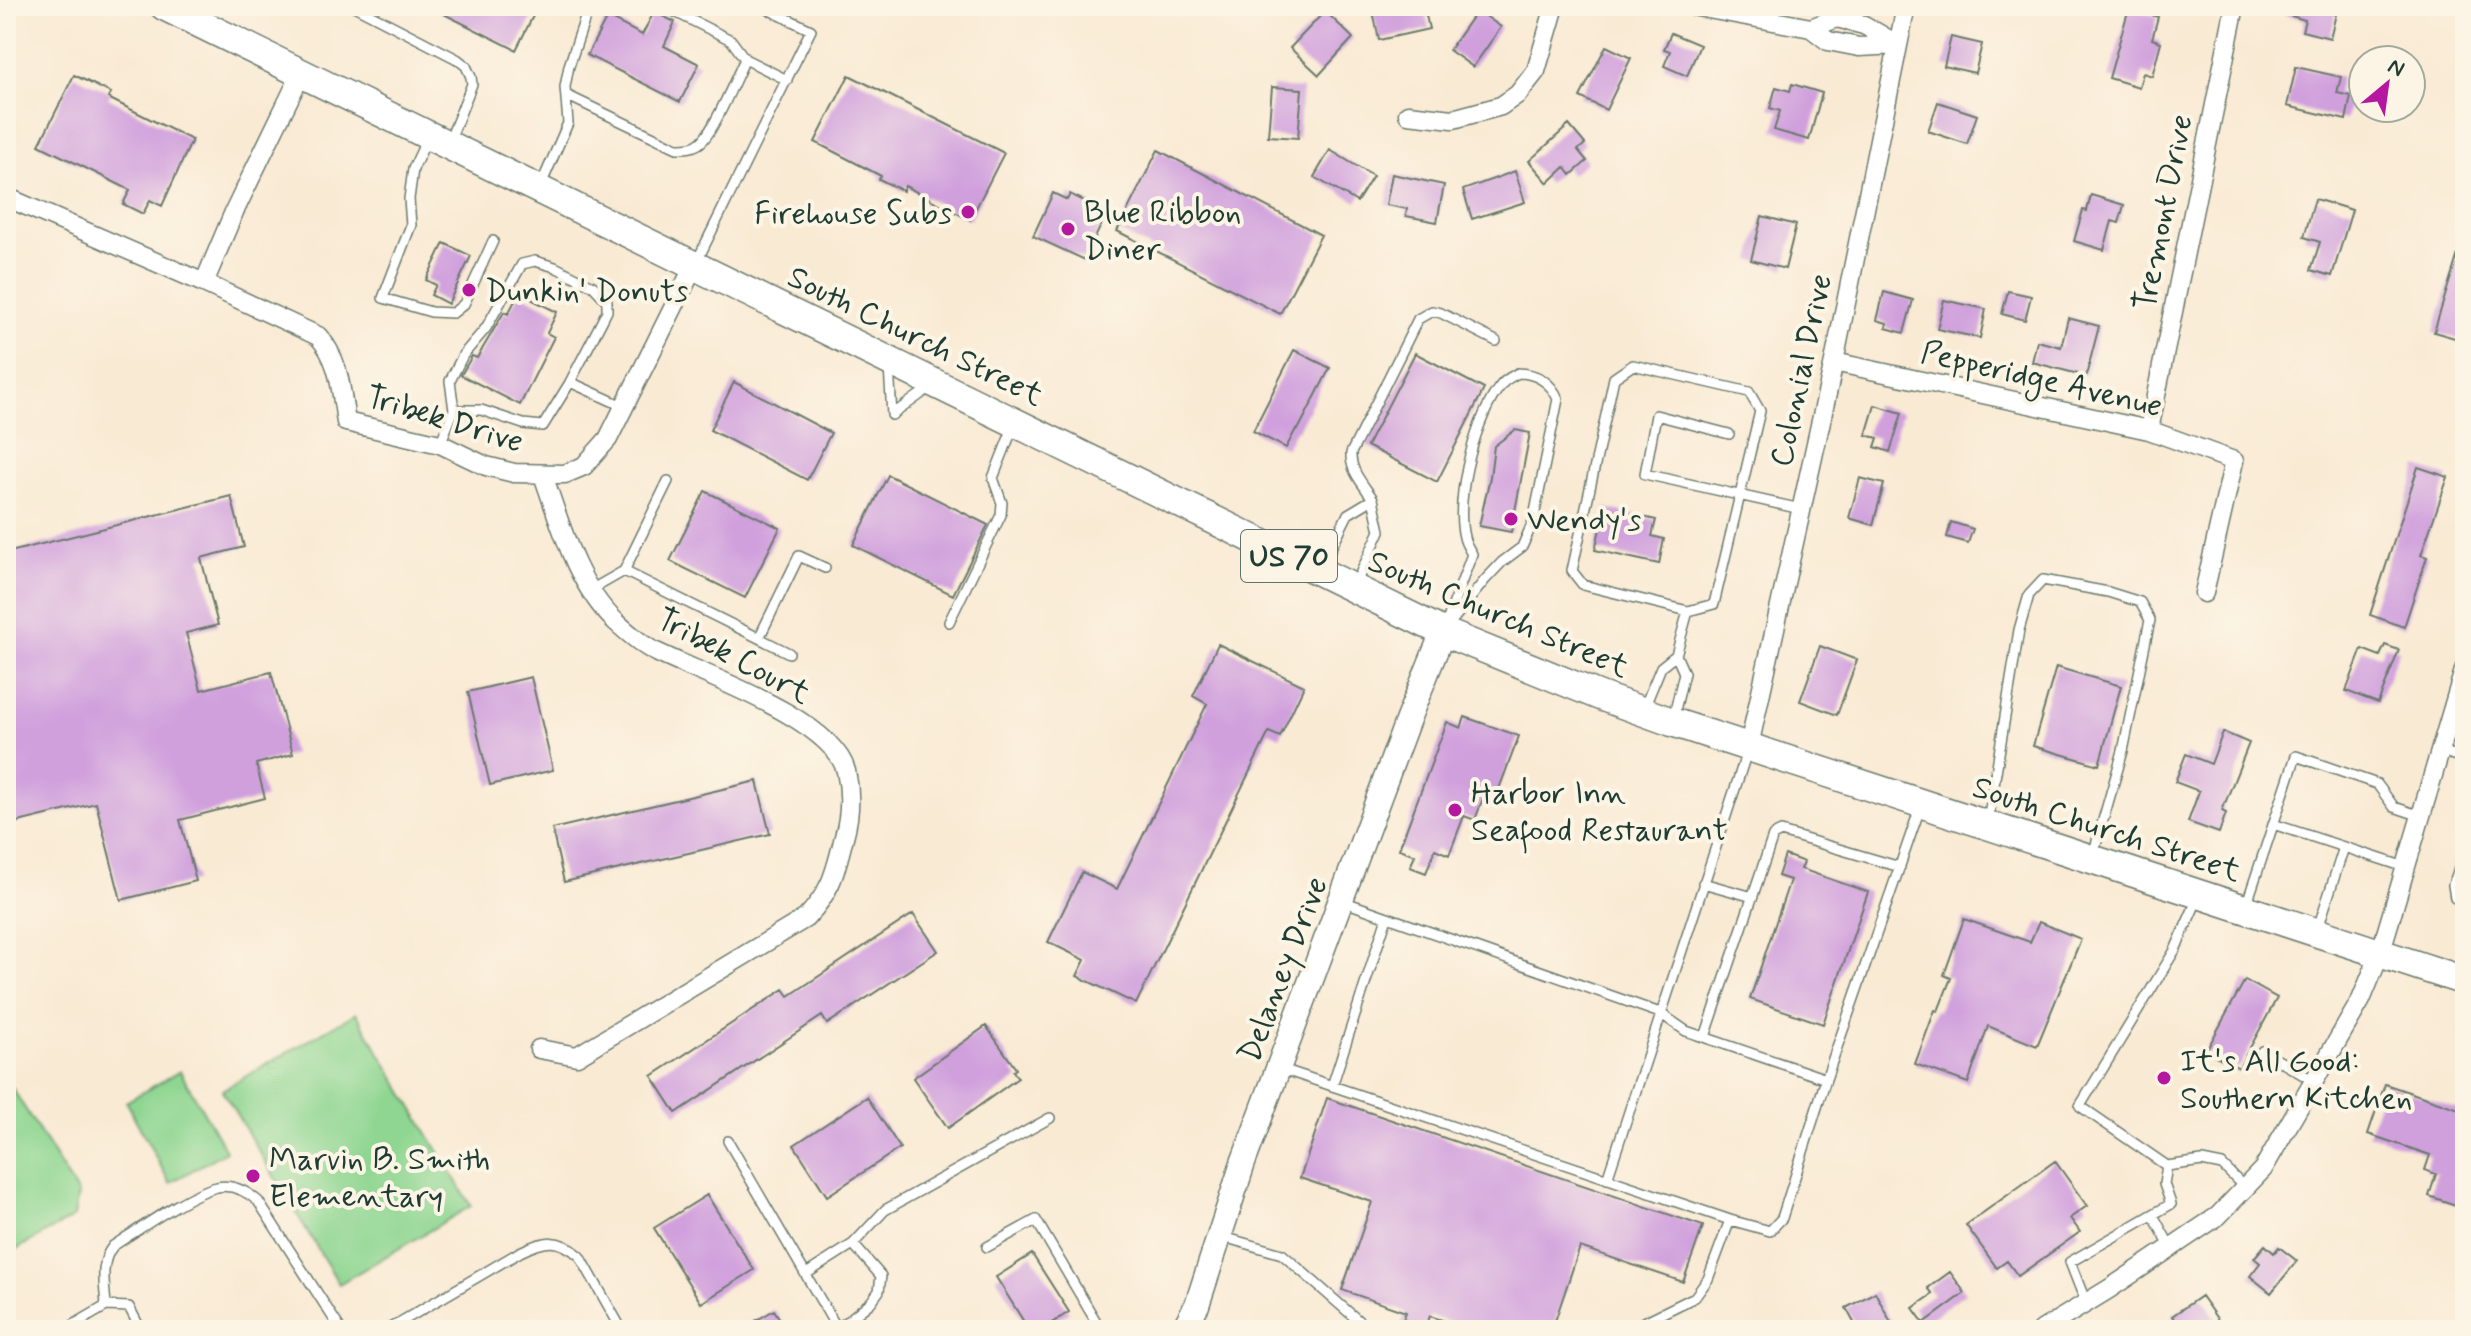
<svg xmlns="http://www.w3.org/2000/svg" width="2471" height="1336" font-family="Mynerve,sans-serif">
<style>
.green{fill:#8ed691;stroke:#568a62;stroke-width:2}
.building{fill:#d0a0dd}
.lines{fill:none;stroke-linecap:round;stroke-linejoin:round}
.lane-casing{stroke:#6b7a6c;stroke-width:12}
.street-casing{stroke:#6b7a6c;stroke-width:21}
.secondary-casing{stroke:#6b7a6c;stroke-width:27}
.primary-casing{stroke:#6b7a6c;stroke-width:31}
.lane{stroke:#fff;stroke-width:9}
.street{stroke:#fff;stroke-width:18}
.secondary{stroke:#fff;stroke-width:24}
.primary{stroke:#fff;stroke-width:28}
.poi-dot{fill:#b5179e;stroke:#fcf5e5;stroke-width:3}
.labels{text-anchor:middle;stroke-width:8;stroke-linejoin:round;paint-order:stroke}
.shield{fill:#fcf5e5;stroke:#617469;stroke-width:2}
.shield-label{font-size:30px;font-weight:bold;fill:#1f3d34}
.poi-label{font-size:32px;fill:#1f3d34;stroke:#fcf5e5;text-anchor:start}
.street-label{font-size:32px;fill:#1f3d34;stroke:#fcf5e5}
</style>
<rect width="100%" height="100%" fill="#fcf5e5"/>
<filter id="ink" filterUnits="userSpaceOnUse"><feTurbulence type="fractalNoise" baseFrequency=".0125" numOctaves="2"/><feDisplacementMap in="SourceGraphic" scale="16" xChannelSelector="R" yChannelSelector="G"/><feConvolveMatrix kernelMatrix="1 2 1 2 8 2 1 2 1" color-interpolation-filters="sRGB"/></filter>
<filter id="wash" filterUnits="userSpaceOnUse"><feTurbulence type="fractalNoise" baseFrequency=".006" numOctaves="4" result="noise"/><feDisplacementMap in="SourceGraphic" scale="32" xChannelSelector="R" yChannelSelector="G"/><feGaussianBlur stdDeviation="1.8" result="paint"/><feColorMatrix in="noise" values="0 0 0 0 0 0 0 0 0 0 0 0 0 0 0 0 0 1.4 0 .05"/><feComposite in="paint" operator="in"/></filter>
<g filter="url(#wash)">
<rect width="100%" height="100%" fill="#f9ead4"/>
<path class="green" d="M356,1013L471,1206L339,1284L222,1090Z
M180,1071L226,1151L170,1183L126,1102Z
M6,1078L78,1194L74,1217L6,1255Z"/>
<g id="blocks">
<path class="building" d="M428,6H538L516,50Z
M1398,6H1424L1429,29L1379,40L1373,11Z
M2274,6H2338L2330,38L2302,31L2305,20L2274,11Z
M2129,8L2158,17L2152,39L2161,42L2152,76L2143,73L2139,87L2109,78Z
M1477,10L1501,27L1473,67L1449,50Z
M1325,11L1353,38L1319,75L1290,48Z
M654,12L675,22L664,46L699,64L680,102L587,55L607,17L642,35Z
M1671,33L1700,45L1687,76L1664,66L1670,51L1664,49Z
M1951,37L1982,44L1975,73L1944,66Z
M1606,46L1631,58L1606,110L1580,97Z
M2296,67L2341,77L2337,93L2351,96L2346,120L2287,106Z
M74,75L111,93L108,98L192,140L162,206L150,200L143,214L123,204L130,190L39,145Z
M849,75L1004,153L970,220L905,186L903,191L879,179L881,176L815,142Z
M1792,84L1822,93L1809,140L1774,130L1780,111L1770,108L1776,87L1790,91Z
M1272,87L1302,89L1298,138L1268,136Z
M1938,102L1977,115L1967,144L1928,131Z
M1569,125L1585,144L1578,150L1587,161L1571,175L1565,167L1548,183L1529,161Z
M1158,150L1321,235L1280,314L1117,231Z
M1330,150L1373,176L1357,202L1314,177Z
M1515,171L1525,202L1472,219L1463,190Z
M1392,174L1444,185L1437,222L1406,216L1407,209L1386,205Z
M1053,193L1067,200L1070,194L1107,212L1085,260L1033,236Z
M2091,195L2124,205L2119,223L2112,221L2104,250L2074,241L2083,210L2087,211Z
M2315,199L2352,210L2332,276L2311,270L2320,242L2304,237Z
M1762,216L1796,225L1785,269L1751,260Z
M444,243L471,256L448,304L431,295L436,285L426,280Z
M2461,244H2465V341L2434,332Z
M2008,291L2031,296L2025,320L2002,314Z
M1884,292L1913,300L1904,333L1886,328L1887,323L1877,320Z
M519,293L557,312L547,333L554,337L520,405L461,375L472,356L477,358L504,312L508,314Z
M1944,300L1986,309L1980,338L1937,329Z
M2068,318L2099,326L2086,376L2032,362L2037,341L2061,347Z
M1294,350L1330,368L1298,430L1296,429L1286,448L1253,431Z
M1415,353L1484,389L1437,482L1367,446Z
M734,382L831,433L807,480L710,430Z
M1875,405L1902,413L1890,452L1875,447L1878,438L1866,435Z
M1515,430L1530,433L1511,532L1479,526L1490,477L1494,446Z
M2418,467L2448,477L2421,555L2427,557L2404,627L2370,615Z
M888,475L988,525L953,595L853,545Z
M1860,478L1884,484L1873,525L1849,518Z
M705,491L780,528L745,598L670,561Z
M231,496L244,547L201,558L218,625L186,633L201,690L271,672L293,754L256,764L265,798L180,820L196,881L121,900L96,803L6,825V553Z
M1605,508L1656,520L1652,536L1664,539L1659,564L1595,550Z
M1951,522L1973,529L1968,543L1947,537Z
M1218,644L1304,686L1280,737L1269,732L1136,1004L1077,976L1085,960L1048,942L1082,872L1117,889L1207,704L1193,696Z
M2385,645L2399,650L2378,703L2346,691L2362,649L2380,656Z
M1820,646L1857,660L1837,715L1800,701Z
M2056,667L2121,686L2099,765L2033,746Z
M531,677L553,770L490,785L468,692Z
M1465,717L1519,736L1494,802L1483,798L1475,820L1464,816L1449,855L1435,849L1426,873L1410,867L1415,855L1399,849L1447,722L1461,728Z
M2223,732L2249,743L2222,811L2226,813L2219,833L2188,822L2199,791L2175,782L2186,754L2211,764Z
M757,781L770,834L564,882L552,829Z
M1785,855L1804,862L1801,869L1868,892L1823,1024L1750,999L1790,880L1778,876Z
M913,914L938,951L827,1024L822,1016L676,1113L652,1076L784,989L789,996Z
M1964,919L2030,942L2039,922L2081,939L2037,1046L1988,1026L1968,1083L1915,1064L1935,1010L1938,1011L1951,978L1944,975Z
M2245,980L2277,998L2239,1068L2206,1051Z
M986,1026L1016,1069L1013,1071L1018,1078L948,1128L913,1078Z
M2385,1084L2465,1111V1208L2429,1196L2436,1174L2425,1170L2430,1155L2368,1134Z
M867,1097L900,1148L827,1196L794,1145Z
M1327,1098L1703,1226L1683,1282L1580,1247L1552,1330H1472L1430,1316L1425,1330H1399L1406,1312L1342,1290L1372,1202L1300,1178Z
M2055,1161L2087,1206L2070,1218L2080,1232L2018,1276L2007,1261L1997,1268L1966,1225Z
M707,1195L754,1270L701,1303L654,1228Z
M2265,1245L2274,1253L2279,1247L2297,1261L2271,1293L2250,1276L2260,1263L2254,1258Z
M1032,1254L1069,1312L1041,1330H1029L996,1277Z
M1950,1272L1965,1293L1924,1323L1913,1308L1933,1294L1928,1288Z
M1875,1292L1895,1330H1858L1846,1308Z
M2201,1296L2225,1330H2182L2172,1316Z
M774,1310L787,1330H740Z"/>
</g>
</g>
<g filter="url(#ink)">
<use href="#blocks" fill-opacity="0" stroke="#6b7a6c" stroke-width="2"/>
<g class="lines">
<g class="lane-casing">
<path id="lane" d="M354,6L457,59L466,66L471,77L472,84L449,142
M663,6L731,40L745,59
M566,95L677,148C687,148 695,148 702,141C715,129 736,77 745,59L787,80
M427,139L413,169L409,199L411,225L383,298L431,312L453,313L464,304L493,241
M541,185L568,123L565,87L569,66L589,6
M696,263L811,30L761,6
M889,367L892,415L932,386
M1518,373C1536,373 1551,382 1558,399L1533,522L1522,547L1502,562L1485,580L1443,632L1472,554C1469,549 1465,543 1464,537C1454,498 1476,414 1502,384C1506,379 1513,376 1518,373Z
M570,382L625,407
M1729,434L1656,415L1645,474L1801,509
M440,444L454,410L450,381L463,355L486,328L522,264L535,261L555,267L593,286L607,301V311L602,321L569,384L543,426L523,424L481,410H454
M1373,499C1363,484 1350,471 1351,453L1418,319L1432,311L1441,313L1496,341
M1321,568L1348,514L1373,499L1380,531L1355,585
M624,571L789,653
M589,591L624,571L668,481
M949,622L1001,515L1002,503L993,478L1014,425
M759,638L799,556L825,568
M1676,655L1688,611L1714,604L1760,411L1749,392L1633,365L1614,378L1572,571L1583,585L1688,611
M1644,708L1661,667L1676,655L1684,673L1673,719
M2439,750L2465,759
M1988,822L2019,630L2029,595L2043,580L2108,592L2140,602L2150,620L2123,751L2093,855
M2273,824L2405,867
M2465,852L2453,885L2455,898L2465,902
M1703,883L1753,897
M2198,898L2175,950L2080,1106L2167,1166L2202,1161L2222,1165L2246,1189
M1342,901L1660,1013L1686,1031L1826,1079L1920,808
M2246,906L2296,756L2377,784L2394,807L2421,816
M2318,928L2344,847
M1705,1037L1773,836L1781,832L1900,867
M2262,1051L2314,1081
M1279,1068L1730,1220L1708,1279L1695,1297L1628,1330
M1332,1086L1387,917
M728,1141L838,1330
M1607,1179L1748,749
M2153,1215L2171,1248
M1730,1220L1770,1231L1782,1218L1826,1079
M1220,1236L1282,1254L1369,1330
M987,1247L1036,1220L1101,1330
M806,1274L853,1244L885,1210L1050,1118
M2086,1303L2070,1262L2171,1204L2164,1184L2167,1166
M106,1306C105,1286 99,1263 113,1246C138,1230 190,1193 217,1187C233,1184 246,1191 258,1201L341,1330
M838,1329L871,1302L879,1291L881,1276L853,1244
M65,1330L106,1306L129,1307L141,1330
M387,1330L520,1252C545,1240 558,1237 580,1256L622,1330"/>
</g>
<g class="street-casing">
<path id="street" d="M1692,6L1811,28L1828,41L1859,47L1898,45
M1811,28L1837,18L1864,25L1898,45
M1408,114L1453,119L1501,106L1518,94L1536,71L1555,6
M6,197L204,283L318,336C340,359 341,391 346,422L440,444L486,466L514,473L565,474L584,466L608,439L694,266
M204,283L234,212L301,74
M1834,362L2149,430L2234,461L2204,593
M2149,430L2235,6
M1749,746L1834,362L1906,6
M539,1049L577,1056L806,918C832,890 835,873 844,837C850,816 851,793 846,771C832,718 700,674 654,651C640,644 626,631 615,621C576,584 561,525 543,475
M2042,1330L2109,1289L2218,1216L2263,1169L2361,1000L2380,954L2465,667"/>
</g>
<g class="secondary-casing">
<path id="secondary" d="M1183,1330L1197,1305L1243,1163L1408,719L1443,632"/>
</g>
<g class="primary-casing">
<path id="primary" d="M164,6L1443,632L1600,696L1672,722L2465,981"/>
</g>
<use href="#lane" class="lane"/>
<use href="#street" class="street"/>
<use href="#secondary" class="secondary"/>
<use href="#primary" class="primary"/>
</g>
</g>
<g class="poi-dot">
<circle cx="968" cy="212" r="8"/>
<circle cx="1068" cy="229" r="8"/>
<circle cx="469" cy="290" r="8"/>
<circle cx="1511" cy="519" r="8"/>
<circle cx="1455" cy="810" r="8"/>
<circle cx="2164" cy="1078" r="8"/>
<circle cx="253" cy="1176" r="8"/>
</g>
<g class="labels">
<rect class="shield" x="1241" y="530" width="96" height="52" rx="6"/>
<g class="shield-label">
<text x="1289" y="566">US 70</text>
</g>
<g class="poi-label">
<text x="1084" y="222">Blue Ribbon<tspan x="1084" dy="37">Diner</tspan></text>
<text x="952" y="223" text-anchor="end">Firehouse Subs</text>
<text x="485" y="301">Dunkin' Donuts</text>
<text x="1527" y="530">Wendy's</text>
<text x="1471" y="803">Harbor Inn<tspan x="1471" dy="37">Seafood Restaurant</tspan></text>
<text x="2180" y="1071">It's All Good:<tspan x="2180" dy="37">Southern Kitchen</tspan></text>
<text x="269" y="1169">Marvin B. Smith<tspan x="269" dy="37">Elementary</tspan></text>
</g>
<g class="street-label">
<text transform="translate(2162 212) rotate(-79)" y="11">Tremont Drive</text>
<text transform="translate(916 335) rotate(26)" y="11">South Church Street</text>
<text transform="translate(1800 370) rotate(-78)" y="11">Colonial Drive</text>
<text transform="translate(2042 378) rotate(13)" y="11">Pepperidge Avenue</text>
<text transform="translate(445 418) rotate(17)" y="11">Tribek Drive</text>
<text transform="translate(1499 613) rotate(23)" y="11">South Church Street</text>
<text transform="translate(734 655) rotate(28)" y="11">Tribek Court</text>
<text transform="translate(2107 828) rotate(18)" y="11">South Church Street</text>
<text transform="translate(1282 969) rotate(-69)" y="11">Delaney Drive</text>
</g>
</g>
<rect width="2471" height="1336" fill="none" stroke="#fcf5e5" stroke-width="32"/>
<g transform="translate(2387 84) rotate(29)"><circle r="38" fill="#fcf5e5" stroke="#a4ab9e" stroke-width="2"/>
<path d="M0-6L14 30L0 20L-14 30Z" fill="#b5179e"/>
<text y="-12" font-size="22" font-weight="bold" text-anchor="middle" fill="#1f3d34">N</text>
</g>
</svg>
